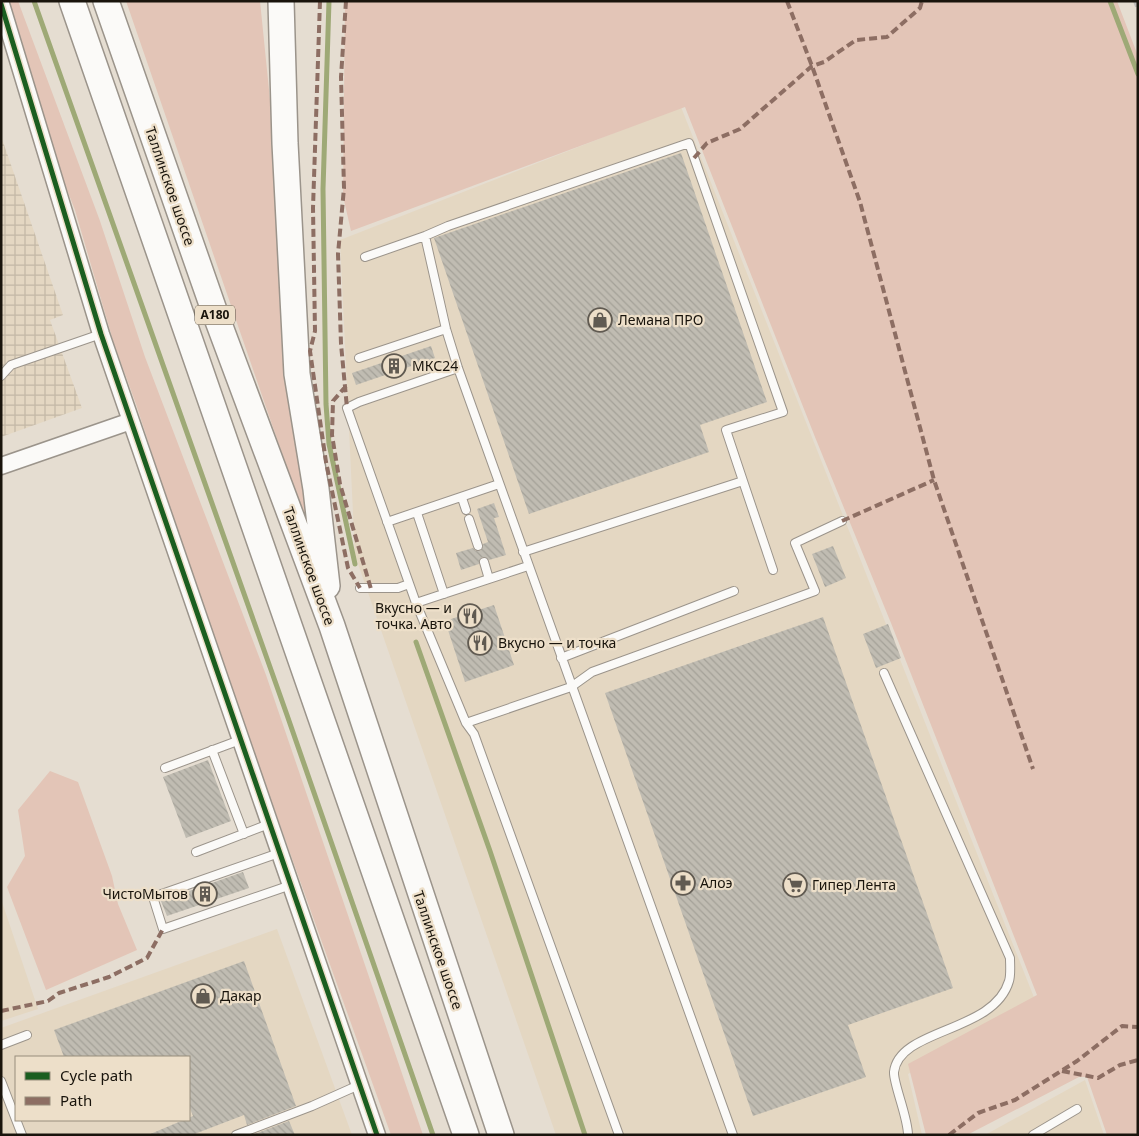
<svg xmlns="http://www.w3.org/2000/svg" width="1139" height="1136" font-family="'Noto Sans',sans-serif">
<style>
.built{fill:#e4d7c2;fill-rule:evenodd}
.industrial{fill:url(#industrial-grid)}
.green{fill:#e3c5b7}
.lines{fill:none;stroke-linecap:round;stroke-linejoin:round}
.stream{stroke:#9ea976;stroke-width:5}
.building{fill:url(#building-back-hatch)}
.lane-casing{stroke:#9b948b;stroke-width:10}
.street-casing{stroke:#9b948b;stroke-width:19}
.primary-casing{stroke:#9b948b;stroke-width:28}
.lane{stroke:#fbfaf8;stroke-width:8}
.street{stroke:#fbfaf8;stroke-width:16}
.primary{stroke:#fbfaf8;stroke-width:25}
.rail{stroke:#bebcb9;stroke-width:4;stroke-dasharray:6 6;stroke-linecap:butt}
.quiet{stroke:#8d6e63;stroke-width:4;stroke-dasharray:8 4;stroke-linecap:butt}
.cycleway-casing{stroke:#eddfc9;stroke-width:8}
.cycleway{stroke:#1b5e20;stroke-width:5}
.labels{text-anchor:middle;stroke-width:4.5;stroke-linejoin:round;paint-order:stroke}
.shield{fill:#eddfc9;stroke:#595145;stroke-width:1}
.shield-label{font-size:12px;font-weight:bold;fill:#19140c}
.street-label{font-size:14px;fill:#19140c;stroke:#eddfc9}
.poi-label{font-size:14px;fill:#19140c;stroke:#eddfc9;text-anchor:start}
</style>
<defs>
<pattern id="industrial-grid" width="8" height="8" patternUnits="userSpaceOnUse" patternTransform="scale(1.25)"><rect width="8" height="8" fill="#e4d7c2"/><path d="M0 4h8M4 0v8" fill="none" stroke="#c3b8a6"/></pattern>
<pattern id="building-back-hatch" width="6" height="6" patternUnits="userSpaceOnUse" patternTransform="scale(1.25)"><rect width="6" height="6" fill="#c0bcb2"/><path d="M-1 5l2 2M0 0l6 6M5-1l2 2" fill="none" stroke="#a4a198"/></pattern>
</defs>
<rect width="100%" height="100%" fill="#e5ddd1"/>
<path class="built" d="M681,107L1037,1005L908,1074L922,1135H556L355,555L340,240Z
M1,899L38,1009L1,1021Z
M277,929L352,1135H1V1028ZM16,1057H189V1120H16Z
M1085,1080L1104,1135H985Z"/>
<path class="industrial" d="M1,136L63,315L50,320L82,408L1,437Z"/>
<path class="green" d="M6,1H18L100,221L145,357L266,675L423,1135H391L197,593L136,404L114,344L75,210L56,162L34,86Z
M126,1H260L313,524L307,526Z
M345,1H1117L1138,56V1135H1107L1087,1077H1079L967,1135H926L908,1064L1037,995L891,623L815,437L685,107L351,231L343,196Z
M50,771L78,782L112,876L118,904L137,950L46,990L7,887L25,856L18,810Z"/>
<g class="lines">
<path class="stream" d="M34,1L287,715L433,1135
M329,1L323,189L326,404L329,444L355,564
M1110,1L1138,74
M416,642L490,851L585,1135"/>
</g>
<path class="building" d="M681,153L767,402L700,425L709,452L529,514L434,238Z
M431,346L435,358L356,385L352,373Z
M494,503L499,517L494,518L506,555L489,560L482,557L479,564L461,570L456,553L473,548L476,551H480L483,544L488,542L477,509Z
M833,546L846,578L825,587L812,554Z
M494,605L514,665L465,682L445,621Z
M823,617L953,988L848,1025L866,1077L753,1116L605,693Z
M888,624L901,658L876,668L863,634Z
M208,760L231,821L186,838L163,777Z
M243,872L249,888L167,916L161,901Z
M244,961L296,1106L247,1125L244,1115L192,1135H148L193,1116L189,1106V1057H64L54,1030Z
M289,1121L295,1135H252Z"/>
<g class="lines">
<g class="lane-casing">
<path id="lane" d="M425,236L446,329L458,368L733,1135
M365,257L425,236L448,226L689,143L783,412L726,430L743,481
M359,358L446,329
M458,368L359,402L347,408L416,603L466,723L474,734L619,1135
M1,376L11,365L101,334
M462,498L466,510
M417,513L444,594
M469,519L478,546
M387,522L499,484
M523,552L743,481L773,570
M484,562L489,579
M360,588H398L409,584
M416,603L528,566
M561,658L734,591
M884,673L1010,958C1010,965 1011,975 1009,981C994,1033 899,1028 894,1072C893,1083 908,1117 908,1135
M466,723L571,687L592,672L815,591L795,543L842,521
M212,750L244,834
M165,768L240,740
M196,852L269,824
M279,853L153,897L163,929L291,885
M1,1045L27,1035
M1,1081L22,1135
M236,1135L312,1106L359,1085
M1033,1135L1077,1109"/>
</g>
<g class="street-casing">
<path id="street" d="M1,4L101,334L377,1135
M1,466L131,421"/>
</g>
<g class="primary-casing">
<path id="primary" d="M72,1L466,1135
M106,1L215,313L332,626L501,1135
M281,1L285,143L297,374L316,489L327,586"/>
</g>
<use href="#lane" class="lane"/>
<use href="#street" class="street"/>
<use href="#primary" class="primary"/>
<path class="rail" d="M1135,1L1138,9"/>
<path class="quiet" d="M320,1L313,208L315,331L310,351L326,462L348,568L360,588
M346,1L341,77L344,188L338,254L341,344L347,408
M787,1L812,66L860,202L934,480L1033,769
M694,158L707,143L740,129L812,66L824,62L856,40L887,37L920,8L922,1
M346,386L333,401L332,435L340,484L371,589
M842,521L934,480
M1,1011L48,1001L59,993L109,977L147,958L163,929
M1062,1071L1098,1078L1120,1065L1138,1060
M949,1135L978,1113L1015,1100L1077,1061L1122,1026L1138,1027"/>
<g class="cycleway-casing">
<path id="cycleway" d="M1,4L101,334L377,1135"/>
</g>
<use href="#cycleway" class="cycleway"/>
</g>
<defs>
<g id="shop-ring" transform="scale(1.25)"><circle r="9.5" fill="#eddfc9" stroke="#605a51" stroke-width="1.5"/><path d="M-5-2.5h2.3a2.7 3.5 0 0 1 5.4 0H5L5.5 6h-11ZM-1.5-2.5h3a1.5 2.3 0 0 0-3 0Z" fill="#605a51"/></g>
<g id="building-ring" transform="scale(1.25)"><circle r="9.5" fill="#eddfc9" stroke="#605a51" stroke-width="1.5"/><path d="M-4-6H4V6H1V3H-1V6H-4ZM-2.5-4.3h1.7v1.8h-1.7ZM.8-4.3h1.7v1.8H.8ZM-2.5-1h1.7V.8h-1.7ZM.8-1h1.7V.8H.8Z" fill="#605a51"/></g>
<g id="restaurant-ring" transform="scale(1.25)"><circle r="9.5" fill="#eddfc9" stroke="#605a51" stroke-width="1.5"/><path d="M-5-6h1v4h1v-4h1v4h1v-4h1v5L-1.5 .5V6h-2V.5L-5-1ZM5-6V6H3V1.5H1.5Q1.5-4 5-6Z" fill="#605a51"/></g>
<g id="pharmacy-ring" transform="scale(1.25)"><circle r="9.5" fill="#eddfc9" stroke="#605a51" stroke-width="1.5"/><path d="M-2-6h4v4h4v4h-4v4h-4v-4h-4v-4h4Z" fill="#605a51"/></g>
<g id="supermarket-ring" transform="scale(1.25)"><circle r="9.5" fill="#eddfc9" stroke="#605a51" stroke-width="1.5"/><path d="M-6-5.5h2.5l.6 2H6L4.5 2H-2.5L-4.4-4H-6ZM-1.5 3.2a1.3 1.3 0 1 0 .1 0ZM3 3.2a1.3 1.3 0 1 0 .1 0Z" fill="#605a51"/></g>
</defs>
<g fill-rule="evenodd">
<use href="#shop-ring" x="600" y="320"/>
<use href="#building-ring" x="394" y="366"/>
<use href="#restaurant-ring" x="470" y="616"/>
<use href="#restaurant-ring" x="480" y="643"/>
<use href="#pharmacy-ring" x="683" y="883"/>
<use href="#supermarket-ring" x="795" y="885"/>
<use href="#building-ring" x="205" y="894"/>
<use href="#shop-ring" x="203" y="996"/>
</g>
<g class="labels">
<rect class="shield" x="195" y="305.5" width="40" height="19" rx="4"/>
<g class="shield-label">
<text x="215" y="319">A180</text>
</g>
<g class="street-label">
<text transform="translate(170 186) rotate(71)" y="5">Таллинское шоссе</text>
<text transform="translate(309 566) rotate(70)" y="5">Таллинское шоссе</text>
<text transform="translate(438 950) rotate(71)" y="5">Таллинское шоссе</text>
</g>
<g class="poi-label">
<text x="618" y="325">Лемана ПРО</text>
<text x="412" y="371">МКС24</text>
<text x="452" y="613" text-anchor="end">Вкусно — и<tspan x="452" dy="16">точка. Авто</tspan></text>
<text x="498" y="648">Вкусно — и точка</text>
<text x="700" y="888">Алоэ</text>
<text x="812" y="890">Гипер Лента</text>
<text x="188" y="899" text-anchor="end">ЧистоМытов</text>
<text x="220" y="1001">Дакар</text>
</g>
</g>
<rect width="1139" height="1136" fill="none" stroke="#19140c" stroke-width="5"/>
<rect x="15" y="1056" width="175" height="65" fill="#eddfc9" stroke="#988e7d"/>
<rect x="25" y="1072" width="25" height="8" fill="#1b5e20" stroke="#988e7d"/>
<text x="60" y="1081" font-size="15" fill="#19140c">Cycle path</text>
<rect x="25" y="1097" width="25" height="8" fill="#8d6e63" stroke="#988e7d"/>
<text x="60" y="1106" font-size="15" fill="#19140c">Path</text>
</svg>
